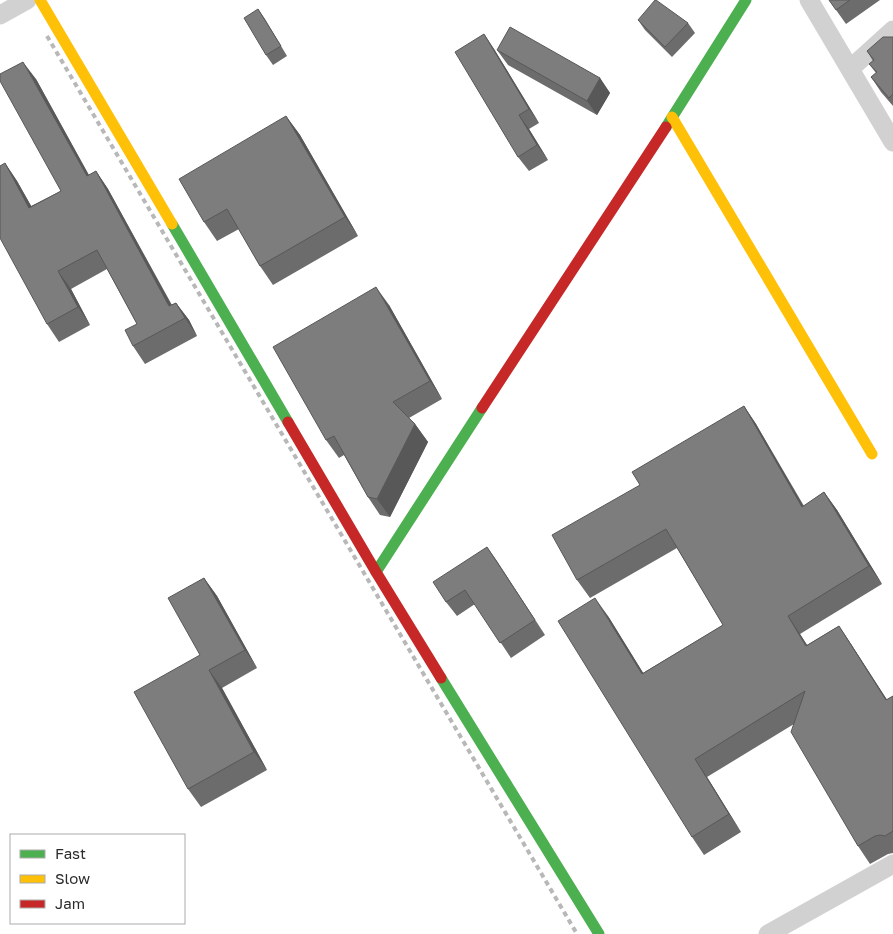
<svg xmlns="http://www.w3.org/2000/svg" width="893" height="934" font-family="'Golos Text',sans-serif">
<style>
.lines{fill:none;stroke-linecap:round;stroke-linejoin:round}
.street{stroke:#d1d1d1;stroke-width:19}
.fast{stroke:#4caf50;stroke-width:11}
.slow{stroke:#ffc107;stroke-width:11}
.jam{stroke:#c62828;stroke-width:11}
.rail{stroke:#b8b8b8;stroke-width:4;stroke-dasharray:5 4;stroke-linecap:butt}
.wall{fill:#6c6c6c}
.shaded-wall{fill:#585858}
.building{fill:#7d7d7d;stroke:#585858}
</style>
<rect width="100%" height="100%" fill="#fff"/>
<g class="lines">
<path class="street" d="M809,0L893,142
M0,15L27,0
M850,69L893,30
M768,934L893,864"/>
<path class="fast" d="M666,127L746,0
M172,224L288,422
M376,572L482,408
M441,678L599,934"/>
<path class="slow" d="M40,0L172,224
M672,117L872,454"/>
<path class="jam" d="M482,408L666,127
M288,422L376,572L441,678"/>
<path class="rail" d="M47,36L577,934"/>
</g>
<path class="wall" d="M829,0H880L846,24Z
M258,9L265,19L287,56L273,65L266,55Z
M638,20L688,23L695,33L672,57L645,30Z
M484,34L494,49L539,123L529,129L548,160L529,171L518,157Z
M893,37V106L881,92L871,77L876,73L869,64L873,61L867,51Z
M497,50L600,78L610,93L597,115L508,65Z
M36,79L89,175L96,171L108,189L172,305L176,303L189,320L197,336L145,364L133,346L137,324L107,269L71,289L90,325L59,342L47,324L5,163L17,181L31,206L61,191Z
M286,116L300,135L358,236L273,285L260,266L239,229L217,241L204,222Z
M389,305L442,399L409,418L415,424L428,442L390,517L380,515L368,497L344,455L339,458L326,440Z
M744,406L756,424L804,506L824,492L837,510L882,584L800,634L807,645L839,626L851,644L887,700L893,696V853L888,854L870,864L858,846L794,724L707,777L741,832L704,855L692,837L608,616L643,673L723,625L677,548L590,598L577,580L640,485Z
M487,547L545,635L511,658L475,604L457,616L446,602Z
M204,578L217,596L257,668L222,688L267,770L201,807L188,789L200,655Z"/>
<path class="shaded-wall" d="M484,34L494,49L539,123L529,109Z
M23,62L36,79L99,194L87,176Z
M600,78L610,93L597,115L587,101Z
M519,115L529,129L548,160L537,145Z
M286,116L300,135L358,236L345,217Z
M5,163L17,181L42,225L29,208Z
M96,171L108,189L180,321L169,306Z
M58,271L71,289L90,325L78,307Z
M376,287L389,305L442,399L430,381Z
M176,303L189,320L197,336L185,318Z
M744,406L756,424L814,525L802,507Z
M415,424L428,442L390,517L377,499Z
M824,492L837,510L882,584L869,566Z
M487,547L497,561L545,635L535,620Z
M204,578L217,596L257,668L245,650Z
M595,598L608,616L655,692L642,674Z
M788,616L800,634L819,664L806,646Z
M839,626L851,644L893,709L886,700Z
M209,670L222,688L267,770L254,752Z
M695,759L707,777L741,832L729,814Z"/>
<path class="building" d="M655,0H656L688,23L665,47L638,20Z
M829,0H850L836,10Z
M258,9L281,46L266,55L244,18Z
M510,27L600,78L587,101L497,50Z
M484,34L529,109L519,115L537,145L518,157L455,52Z
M883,37H893V94L889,98L871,77L877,72L869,64L874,60L867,51Z
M23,62L87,176L96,171L169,306L176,303L185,318L133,346L125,330L137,324L97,250L58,271L78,307L47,324L0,238V166L5,163L29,208L61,191L0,81V74Z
M286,116L345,217L260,266L227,209L204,222L179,179Z
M376,287L430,381L393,402L415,424L377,499L368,497L334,436L326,440L273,347Z
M744,406L802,507L824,492L869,566L788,616L806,646L839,626L886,700L893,696V831L885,836L880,835L875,836L858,846L791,732L805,691L695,759L729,814L692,837L558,621L595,598L642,674L723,625L666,529L577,580L552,535L640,485L632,472Z
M487,547L535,620L500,643L465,590L446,602L433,582Z
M204,578L245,650L209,670L254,752L188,789L134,692L200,655L168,598Z"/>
<rect x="10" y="834" width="175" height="90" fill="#ffffff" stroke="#ababab"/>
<rect x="20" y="850" width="25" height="8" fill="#4caf50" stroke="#ababab"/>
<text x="55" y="859" font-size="15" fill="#2c2c2c">Fast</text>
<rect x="20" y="875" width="25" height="8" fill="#ffc107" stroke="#ababab"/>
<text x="55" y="884" font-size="15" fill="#2c2c2c">Slow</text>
<rect x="20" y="900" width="25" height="8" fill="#c62828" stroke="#ababab"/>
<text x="55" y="909" font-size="15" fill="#2c2c2c">Jam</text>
</svg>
